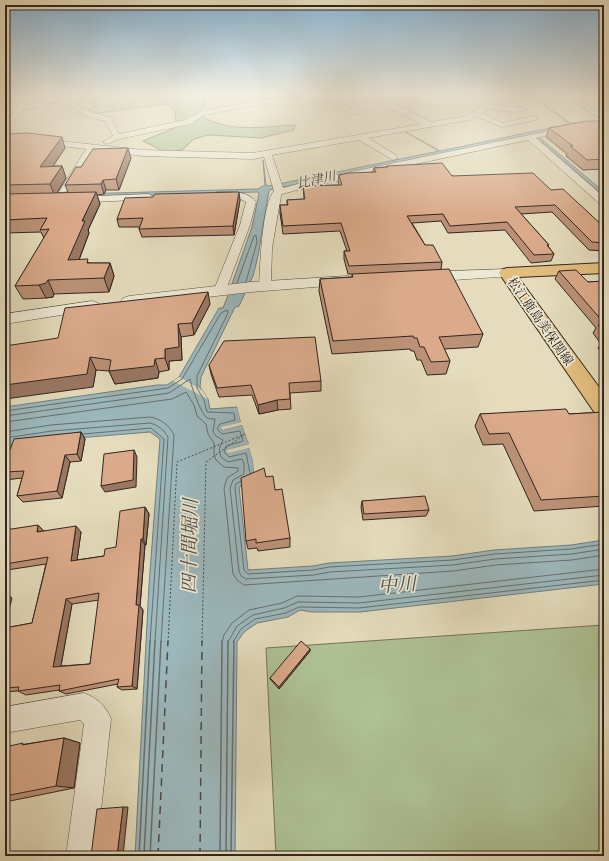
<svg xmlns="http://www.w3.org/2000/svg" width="609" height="861" font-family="'IM FELL English','Noto Serif JP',serif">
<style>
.green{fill:#aec296;stroke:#70745b}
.water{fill:#9cb8bd;stroke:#727e7e}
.pier{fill:#e4dcbc}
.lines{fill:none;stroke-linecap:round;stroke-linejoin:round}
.shore-far1{stroke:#676f6e;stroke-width:1}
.shore{stroke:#676f6e;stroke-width:1.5}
.ferry-far1{stroke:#4c4a47;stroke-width:1;stroke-dasharray:2 2;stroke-linecap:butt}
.ferry{stroke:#4c4a47;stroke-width:1.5;stroke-dasharray:8 6;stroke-linecap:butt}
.minor-casing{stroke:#5e5447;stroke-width:1}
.tertiary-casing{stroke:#5e5447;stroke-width:1}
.primary-casing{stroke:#322620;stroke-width:2}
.minor{fill:#ede8d3;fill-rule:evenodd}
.tertiary{fill:#ede8d3;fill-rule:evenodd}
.primary{fill:#e2be7e;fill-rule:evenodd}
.wall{fill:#bb9277;stroke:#322620;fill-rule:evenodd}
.shaded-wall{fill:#997761;stroke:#322620}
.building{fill:#daaa8a;stroke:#322620;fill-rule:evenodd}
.labels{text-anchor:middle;stroke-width:3.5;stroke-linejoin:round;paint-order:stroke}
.far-water-label{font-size:13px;font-style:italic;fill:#4c4a47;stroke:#ede8d3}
.far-street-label{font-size:13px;fill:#322620;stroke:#ede8d3}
.near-water-label{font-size:19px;font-style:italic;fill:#4c4a47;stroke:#ede8d3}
</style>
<rect width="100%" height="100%" fill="#e4dcbc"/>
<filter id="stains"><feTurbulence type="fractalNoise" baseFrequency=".005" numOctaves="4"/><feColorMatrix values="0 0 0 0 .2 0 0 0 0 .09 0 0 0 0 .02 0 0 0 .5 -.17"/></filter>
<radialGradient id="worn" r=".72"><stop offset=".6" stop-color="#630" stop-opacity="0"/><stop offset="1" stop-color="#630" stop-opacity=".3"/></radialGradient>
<path class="green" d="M111,95H206L204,106L197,114C204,118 212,122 220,124C244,131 271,126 295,125L294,130L261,138L208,135L194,139L182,150L165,152L143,141L182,125L175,120L176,111L166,104L92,114L88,110L96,106L91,102L111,97Z
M604,625V856H276L266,648Z"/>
<path class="water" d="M531,95L570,123H576L573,125L534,135L539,137L604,192V196L536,137L530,135L269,190L258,256L253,276L239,306L235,307L201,377L200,387L208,399L210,409L237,407L241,422L221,428L222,430L242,425L249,444L228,450L249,448L253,461L254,480L239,487L248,570L313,566L329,563L452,556L494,550L571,545L604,540V584L360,612H312L300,610L288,617L257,623L244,632L237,642L235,856H135L149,585L160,439L150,432L53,440L5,447V407L157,385H167L179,377L219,308H223L227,298L252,227L259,194L258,192L5,199V196L258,189L265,185L263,160L266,185L269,186L439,151L404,131L440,151L569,124Z"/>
<path class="pier" d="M179,377L202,390L208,399L173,381Z
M237,407H239L251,444L250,446L255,461L256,472H254L253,461L249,448L228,453L227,450L249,444L242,425L222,430L221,427L241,422Z"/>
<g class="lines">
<path class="shore-far1" d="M237,283L254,236L256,235L257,242L246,282
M5,411L168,388L182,379L221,313L227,310L228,313L197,376V388L204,400L207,412L234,413L235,420L220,424L217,429L222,434L240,431L243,441L226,446L224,452L229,457L246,453L250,473
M5,416L169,393L190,379C191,386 201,413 206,417C208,419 212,419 215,419L213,432L216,436L223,440L219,449L221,457L228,462L242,459L244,463V474L233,480L230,488L239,571L241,576L246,579L314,575L330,572L453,565L495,559L572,554L604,549
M5,422L172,399L186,392L194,405L197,416L206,424L208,434L214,443V454L216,460L224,467L238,468V471L227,478L224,488L233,574L237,580L244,585L453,571L496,565L572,560L604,555
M5,432L51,425L150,417C161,419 169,425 174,435L161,642
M83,434L151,428L164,439L150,642
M5,438L52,431L150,423C158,425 164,430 168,437L155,642
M241,481L236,484L235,488L244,570L248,574L313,570L329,567L453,560L495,554L571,549L604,544
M222,642L224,635L232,623L249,610L282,603L297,596L359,597L604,569
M228,642L237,626L253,615L284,608L298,602L359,603L604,575
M233,642L241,629L255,619L286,613L299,607L359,608L604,580"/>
<path class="shore" d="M139,856L150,641
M144,856L155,641
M150,856L161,641
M220,856L222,641
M226,856L228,641
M231,856L234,641"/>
<path class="ferry-far1" d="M168,642L177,462L245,434L206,462L202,642"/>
<path class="ferry" d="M158,856L168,641
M200,856L202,641"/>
<g class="minor-casing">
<path id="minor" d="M52,95H58L56,99L69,101L93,113L111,117L119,134L185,120L202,111L291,95H303L300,97L204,115L190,124L119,139L107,144L103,142L113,136L105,121L88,117L66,104L51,103L41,107L23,110L8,128H5V121L18,108V103L12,98V96H16L24,101L25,106L43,102Z
M315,95H323L361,112L357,114H354L316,96Z
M363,95H371L402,107L431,122L467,116L488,101L450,97L447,95L492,97L494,95H501L491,105L522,107L526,109C518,115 496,110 487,108L481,113L503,123L533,116L537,118L536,120L502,127L476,116L469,120L368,138L396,155L397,157L396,159L393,160L359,140L272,155L283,188L312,180L583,124H604V128H583L536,138L604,197V205L600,204L528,140L313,186L282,194L281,196L272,248L271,286L269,289H261L259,286C260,267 262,205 274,191L264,157L253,159L143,156L94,150L64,200L59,203L54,200L86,149L5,139V135L143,150L253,153L422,124Z
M563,95H570L604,116V121Z
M217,192C231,192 247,190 256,202L250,225L226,290L224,293H216L214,290L240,225L246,202L239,198L214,197L212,195Z
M149,194L154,197L152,199L75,203L70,200L75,197Z
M84,693C97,698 106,706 111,719L96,856H66L84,724L80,720L5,733V707Z"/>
</g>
<g class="tertiary-casing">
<path id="tertiary" d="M507,269L512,270L514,273L512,276L424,282L419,280L416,277L419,274L424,272Z
M348,276L353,278L356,281L353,284L251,292L129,306L123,304L121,301L123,298L129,296L251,282Z
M92,301L98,303L100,306L98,309L5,324V314Z"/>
</g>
<g class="primary-casing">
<path id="primary" d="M604,263V273L518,277L604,394V418L597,416L499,273L501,270L507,268Z"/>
</g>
<use href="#minor" class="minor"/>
<use href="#tertiary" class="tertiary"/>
<use href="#primary" class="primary"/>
</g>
<path class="wall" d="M604,121V169L583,170L566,156L567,154L546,137L549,128Z
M5,136L65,148L53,166H62L66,178L57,193L68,192L65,185L81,167L131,158L119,190H106L104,194L97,195L100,204L88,230L89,233L79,260L90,263H110L114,276L109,292L54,294L53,297L46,298L23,299L15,286L44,238L41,232L5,233Z
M387,166L452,176L551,190L604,227V251L589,250L552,212L521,214L549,245L548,246L554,254L551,261L531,263L505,230L448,233L441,221L412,223L425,245L442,262L441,269L483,334L478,347L444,349L450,361L446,374L427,375L421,360H417L414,351H411L410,349L332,354L319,291L320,279L352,277V274H348L344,259V251H347L340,231L283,234L280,213V205H287V200L304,199L303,186L339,185L338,182L339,175L373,172L374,168L387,167Z
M240,200L234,235L142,237L139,229L140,227H119L117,219Z
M559,271L588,282L604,281V357L598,348L601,344L593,333L596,328L555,279Z
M210,304L194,335L181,337L182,360L169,361V370L159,372L158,378L115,384L109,371L96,370L93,387L58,338Z
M209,365L321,381V391L290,393L291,409L278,410L259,414L252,395L219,397L211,374Z
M604,412V506L534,511L503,444L483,445L475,426L480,414H569Z
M81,432L85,439L81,461L70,462L62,498L23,502L17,496L22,478L5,480V451L10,450Z
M266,477L275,490L290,538V547L258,551L257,548L248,549L246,541Z
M362,501L429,510L426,516L363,520L361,507Z
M145,507L149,514L146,545H145L140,606L143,610L137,689L122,690L117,687L118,684L66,694L59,691V690L26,695L18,691L5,692V628L32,623L46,564L7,570L5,569V515L9,519L6,530L81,532L77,560L104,556L116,547ZM99,600L90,664L61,666L72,604Z
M310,649V651L279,689L270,679V678Z
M64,738L80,743L74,788L5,802V747L26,744Z"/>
<path class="shaded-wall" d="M62,137L65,148L45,178L40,167Z
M128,148L131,158L119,190L116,179Z
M62,166L66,178L55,196L50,184Z
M103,180L106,190L104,194L101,184Z
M96,192L100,204L88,230L89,233L74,273L68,260L82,221Z
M239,192L240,200L234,235L233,226Z
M110,263L114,276L109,292L104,278Z
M48,280L54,294L53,297L46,298L39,285Z
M208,292L210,304L194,335L192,323Z
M178,324L181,337L182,360L169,361V370L165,358V349Z
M90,357L96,370L93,387L5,399V385Z
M155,359L159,372L158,378L115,384L109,371Z
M277,400L278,410L259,414L258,405Z
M81,432L85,439L81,461L77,454Z
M134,450L137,457L136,487L105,492L101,486Z
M65,455L70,462L62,498L57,491Z
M145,507L149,514L146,545L143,539Z
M5,515L9,519L5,534Z
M38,525L44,531L37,532Z
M76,526L81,532L76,567L71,561Z
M141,539L145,545L140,606L143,610L137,689L132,686L136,605Z
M5,592L12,598L5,626Z
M66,599L72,604L60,671L53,667Z
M310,649V651L279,689V687Z
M64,738L80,743L74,788L56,786Z
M123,807H128L123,856H117Z"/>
<path class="building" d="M587,121H604V159L587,160L570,146H573L549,128Z
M27,133L62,137L40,167L62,166L50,184L5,185V136L7,134Z
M128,148L116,179L103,180L101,184L65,185L76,167H81L93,149Z
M442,163L452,176L533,173L551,190L563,189L604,227V243L592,242L555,205L515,207L549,245H547L554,254L534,255L507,222L450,226L443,214L407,216L425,245H433L442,262L349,266L344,251H350L341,223L283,226L280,205H288L287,200L305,199L303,186L342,185L339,175L349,173L376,172L374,168L388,167L387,166Z
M96,192L82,221H85L68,260L88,259L87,263H110L104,278L48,280L46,283L39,285L15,286L49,229L40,230L47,218L5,220V194Z
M239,192L233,226L139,229L143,218L117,219L125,198L153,197L155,194Z
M449,269L483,334L439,337L450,361L431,362L424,347H420L417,338H414L413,336L333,341L320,279L353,277L352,274Z
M576,270L588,282L604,281V323L559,271Z
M208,292L192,323L178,324L179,347L165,349V358L155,359L154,366L109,371L111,360L90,357L87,374L5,385V346L58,338L65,308Z
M604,324V333L598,325Z
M315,337L321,381L289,383L290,399L277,400L258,405L251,385L217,388L209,365L224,341Z
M566,409L569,414L604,412V496L541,500L509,433L489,434L480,414Z
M81,432L77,454L65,455L57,491L17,496L24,471L5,472V451L10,450L14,439Z
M134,450L133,480L101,486L104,454Z
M264,468L266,477L273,476L275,490L282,489L290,538L256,543V539L246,541L241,478Z
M425,496L429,510L364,514L362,501Z
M145,507L143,539H141L136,605H139L132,686L117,687L119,679L59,691L60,685L18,691L19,687L5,688V628L32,623L48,557L5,564V530L38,525L37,532L76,526L71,561L104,556L105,549L116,547L120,511ZM99,593L90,664L53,667L66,599Z
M301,641L310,649L279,687L270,678Z
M64,738L56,786L5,796V747L23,743L22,745Z
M123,807L117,856H91L97,809Z"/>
<linearGradient id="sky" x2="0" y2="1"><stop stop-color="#89b6d7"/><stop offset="0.44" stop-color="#f3efe1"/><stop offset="1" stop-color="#f3efe1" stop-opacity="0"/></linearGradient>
<rect width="609" height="215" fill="url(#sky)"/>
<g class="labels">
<g class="far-water-label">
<text transform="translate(316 179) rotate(-12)" y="5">比津川</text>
</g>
<g class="far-street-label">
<text transform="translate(541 321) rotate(55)" y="5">松江鹿島美保関線</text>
</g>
<g class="near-water-label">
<text transform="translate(189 546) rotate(-89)" y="7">四十間堀川</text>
<text transform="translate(397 584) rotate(-4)" y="7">中川</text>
</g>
</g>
<rect width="609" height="861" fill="none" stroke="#e4dcbc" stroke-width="20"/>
<rect x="6" y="6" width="597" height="849" fill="none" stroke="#322620" stroke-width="2"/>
<rect x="10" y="10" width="589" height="841" fill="none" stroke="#322620"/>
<rect width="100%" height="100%" filter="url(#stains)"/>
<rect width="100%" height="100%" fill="url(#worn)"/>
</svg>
